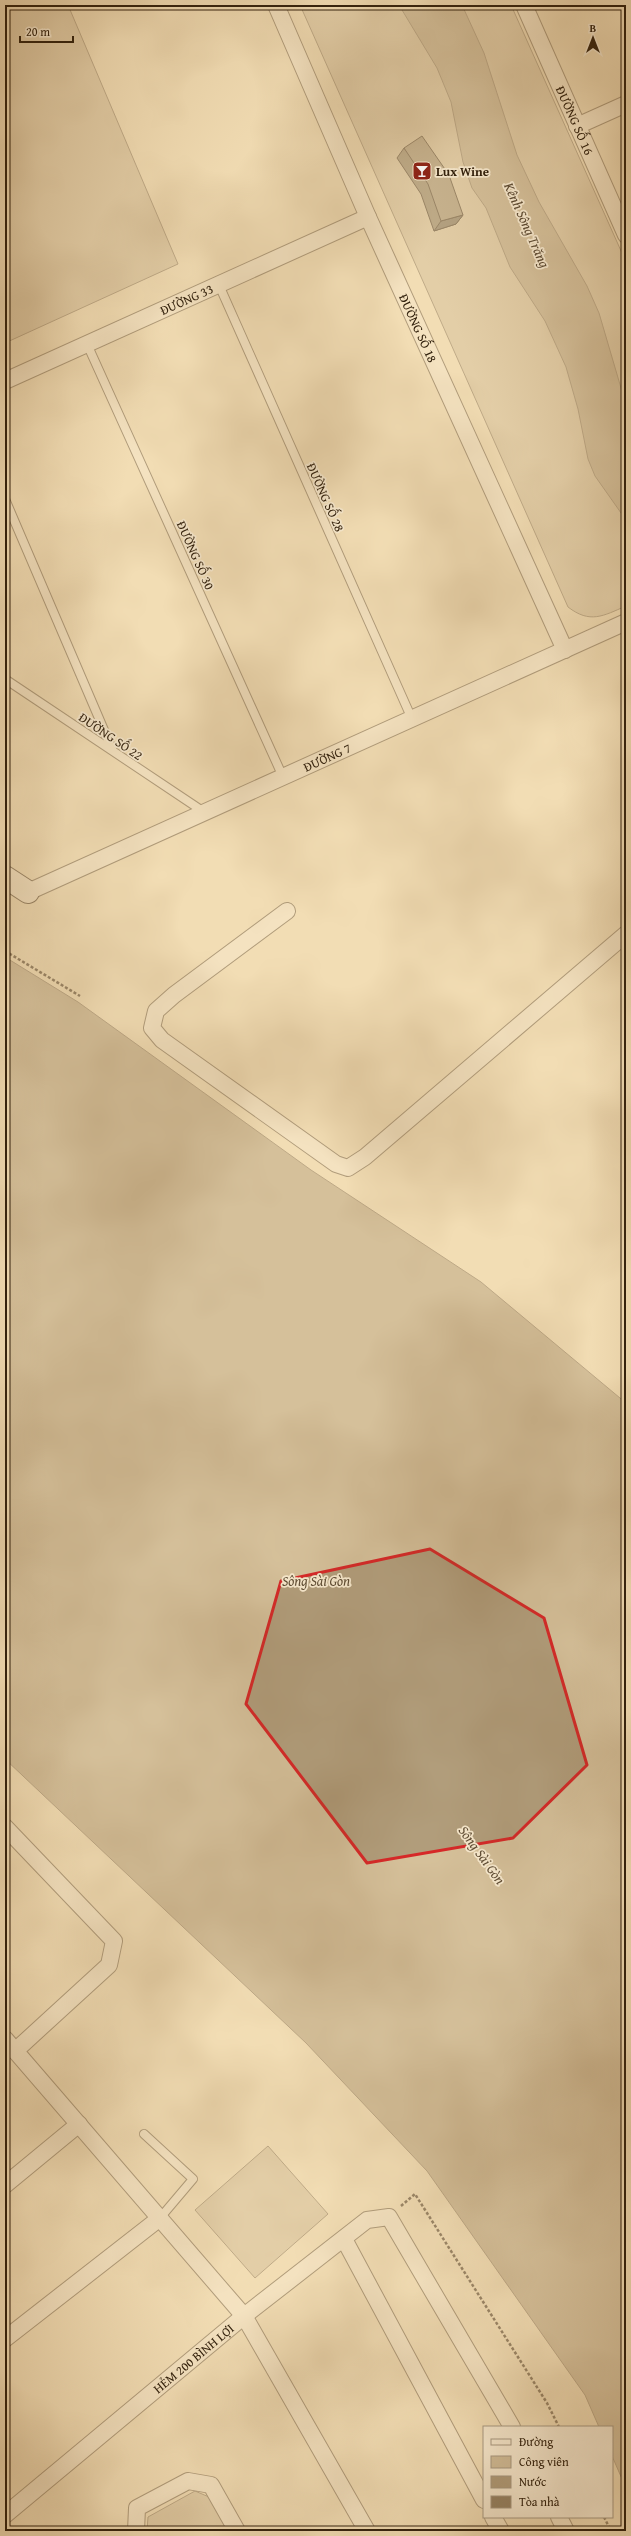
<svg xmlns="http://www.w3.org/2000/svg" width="631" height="2536" font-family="'Gentium Book Plus',serif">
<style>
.green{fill:#d1bd98;stroke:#826f52}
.water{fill:#b19d7b;stroke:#7e6b4f}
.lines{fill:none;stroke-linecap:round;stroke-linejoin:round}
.lane-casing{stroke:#625037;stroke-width:10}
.street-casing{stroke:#625037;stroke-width:18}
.secondary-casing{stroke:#32210d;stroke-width:24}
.path{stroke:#32210d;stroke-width:2.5;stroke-dasharray:3 2;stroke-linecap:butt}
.lane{stroke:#f7e9ce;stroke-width:8}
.street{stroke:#f7e9ce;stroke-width:16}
.secondary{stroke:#f7e9ce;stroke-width:22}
.wall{fill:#817156;stroke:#32210d}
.shaded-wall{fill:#695c46;stroke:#32210d}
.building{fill:#968364;stroke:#32210d}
.marked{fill:none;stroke:#d62828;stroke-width:3;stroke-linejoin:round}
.labels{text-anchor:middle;stroke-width:3.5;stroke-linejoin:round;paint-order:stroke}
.street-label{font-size:13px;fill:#32210d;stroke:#f7e9ce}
.poi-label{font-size:13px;font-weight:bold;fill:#32210d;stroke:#f7e9ce;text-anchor:start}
.water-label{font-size:14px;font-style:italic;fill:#5e4c34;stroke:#f7e9ce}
</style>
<rect width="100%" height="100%" fill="#f2ddb4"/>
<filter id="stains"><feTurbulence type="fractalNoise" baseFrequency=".005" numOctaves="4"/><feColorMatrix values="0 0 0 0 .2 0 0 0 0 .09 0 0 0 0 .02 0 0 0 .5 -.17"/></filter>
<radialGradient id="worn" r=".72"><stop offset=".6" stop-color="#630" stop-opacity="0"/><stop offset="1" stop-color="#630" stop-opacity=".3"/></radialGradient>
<path class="green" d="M5,5H68L178,264L5,343Z
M300,5H511L626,262V606C603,616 590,624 568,607Z
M268,2146L328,2214L255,2278L195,2210Z
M195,2491L209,2497L228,2531H147L148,2517Z"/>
<path class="water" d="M399,5H462L484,53L517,155L539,202L587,286L599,313L626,405V520L595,476L588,459L578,409L566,367L545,321L510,267L486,208L472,188L463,162L451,102L437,68Z
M5,957L78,1002L311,1170L481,1282L626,1403V2488L612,2456V2427H599L585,2395L427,2171L306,2043L5,1759Z"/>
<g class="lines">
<g class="lane-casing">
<path id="lane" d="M219,285L412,719
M87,344L283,777
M5,499L113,751
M5,679L204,812
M144,2134L193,2179L160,2218"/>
</g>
<g class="street-casing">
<g id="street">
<path id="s1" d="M276,5L368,217L565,650"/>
<path id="s2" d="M524,5L626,235"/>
<path d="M577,126L626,104"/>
<path id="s3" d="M5,381L368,217"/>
<path id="s4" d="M28,892L626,622"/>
<path d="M287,911L174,995L156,1011L152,1028L162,1040L336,1164L348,1168L365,1157L626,934"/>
<path d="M5,1827L114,1941L109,1965L15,2051"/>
<path d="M5,2039L244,2316L367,2531"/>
<path d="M5,2185L79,2124"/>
<path d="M344,2239L484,2500"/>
<path d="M5,2339L160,2218"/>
<path id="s5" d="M5,2515L244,2316L367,2220L389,2217L512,2427"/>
<path d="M493,2517L501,2531"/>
<path d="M559,2517L566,2531"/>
<path d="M136,2531L137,2508L188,2481L211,2485L237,2531"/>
</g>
</g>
<g class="secondary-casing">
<path id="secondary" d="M5,877L28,892"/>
</g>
<path class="path" d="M5,951L80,996
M401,2206L415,2194L547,2403L559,2427
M604,2517L611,2531"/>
<use href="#lane" class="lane"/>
<use href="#street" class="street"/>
<use href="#secondary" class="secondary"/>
</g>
<path class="wall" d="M404,148L463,215L456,224L434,231L421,194L397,158Z"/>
<path class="shaded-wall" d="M463,215L456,224L434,231L441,221Z"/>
<path class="building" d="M422,136L449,175L463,215L441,221L428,184L404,148Z"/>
<path d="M0 0H631V2536H0ZM430,1549L544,1618L587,1765L513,1838L367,1863L246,1704L281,1581Z" fill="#f2ddb4" fill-opacity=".55" fill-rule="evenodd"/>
<path class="marked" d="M430,1549L544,1618L587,1765L513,1838L367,1863L246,1704L281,1581Z"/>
<defs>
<g id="bar-square" transform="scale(1)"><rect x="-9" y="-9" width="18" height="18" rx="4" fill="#8f2418" stroke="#f7e9ce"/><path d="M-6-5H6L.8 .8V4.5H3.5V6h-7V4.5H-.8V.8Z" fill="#fff"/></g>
</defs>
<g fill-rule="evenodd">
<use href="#bar-square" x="422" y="171"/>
</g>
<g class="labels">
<g class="street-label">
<text dy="5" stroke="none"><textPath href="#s2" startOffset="126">ĐƯỜNG SỐ 16</textPath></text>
<text dy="5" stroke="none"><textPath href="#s3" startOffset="199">ĐƯỜNG 33</textPath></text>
<text dy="5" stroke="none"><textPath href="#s1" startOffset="353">ĐƯỜNG SỐ 18</textPath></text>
<text transform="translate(326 497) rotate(66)" y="5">ĐƯỜNG SỐ 28</text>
<text transform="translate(196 555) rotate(66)" y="5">ĐƯỜNG SỐ 30</text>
<text transform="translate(111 736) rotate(34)" y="5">ĐƯỜNG SỐ 22</text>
<text dy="5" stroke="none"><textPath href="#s4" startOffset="328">ĐƯỜNG 7</textPath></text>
<text dy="5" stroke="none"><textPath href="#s5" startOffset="245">HẺM 200 BÌNH LỢI</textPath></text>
</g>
<g class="poi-label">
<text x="436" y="176">Lux Wine</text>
</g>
<g class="water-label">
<text transform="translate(527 225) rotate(66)" y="5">Kênh Sông Trăng</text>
<text x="316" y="1586">Sông Sài Gòn</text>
<text transform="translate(482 1855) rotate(54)" y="5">Sông Sài Gòn</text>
</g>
</g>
<rect width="631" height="2536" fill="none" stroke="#f2ddb4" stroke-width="20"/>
<rect x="6" y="6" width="619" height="2524" fill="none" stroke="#32210d" stroke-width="2"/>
<rect x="10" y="10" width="611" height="2516" fill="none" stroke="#32210d"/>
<rect x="483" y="2426" width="130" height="92" fill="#f7e9ce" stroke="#a89981"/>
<rect x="491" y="2439" width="20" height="6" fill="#f7e9ce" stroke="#a89981"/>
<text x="519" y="2446" font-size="12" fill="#32210d">Đường</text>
<rect x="491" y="2456" width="20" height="12" fill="#d1bd98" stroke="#a89981"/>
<text x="519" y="2466" font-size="12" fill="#32210d">Công viên</text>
<rect x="491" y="2476" width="20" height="12" fill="#b19d7b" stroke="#a89981"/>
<text x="519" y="2486" font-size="12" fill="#32210d">Nước</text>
<rect x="491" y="2496" width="20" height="12" fill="#968364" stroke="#a89981"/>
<text x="519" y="2506" font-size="12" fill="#32210d">Tòa nhà</text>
<g transform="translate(593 38)" stroke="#f7e9ce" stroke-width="3" paint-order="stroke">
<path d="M0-3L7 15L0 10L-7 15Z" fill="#32210d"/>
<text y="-6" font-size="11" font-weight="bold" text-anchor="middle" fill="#32210d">B</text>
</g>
<path d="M20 36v6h53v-6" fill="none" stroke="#32210d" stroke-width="2"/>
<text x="26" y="36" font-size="12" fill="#32210d" stroke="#f7e9ce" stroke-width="3" paint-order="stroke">20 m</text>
<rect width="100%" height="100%" filter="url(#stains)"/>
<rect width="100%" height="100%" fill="url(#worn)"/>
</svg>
